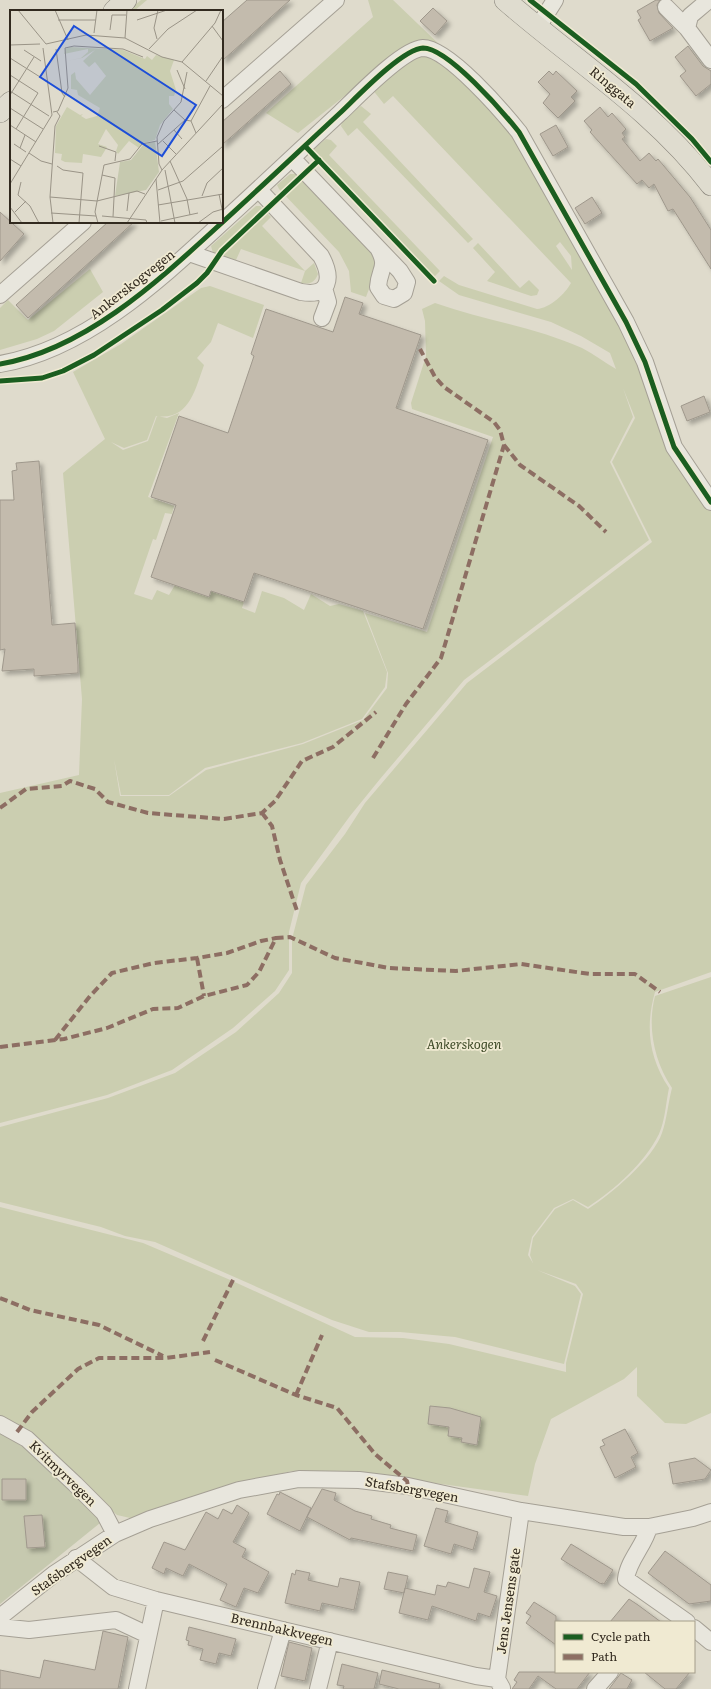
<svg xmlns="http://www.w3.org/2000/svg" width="711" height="1689" font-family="Literata,serif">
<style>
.green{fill:#cbceb0;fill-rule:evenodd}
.cemetery{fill:#c6c9af}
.building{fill:#c3bbad;stroke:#9f988c;filter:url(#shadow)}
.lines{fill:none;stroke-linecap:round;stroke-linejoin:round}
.minor-casing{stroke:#a5a095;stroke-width:18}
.major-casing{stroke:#8a867c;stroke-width:22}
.minor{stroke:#e8e6dd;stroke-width:16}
.major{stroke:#dfdccf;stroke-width:21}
.quiet{stroke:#8d6e63;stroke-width:4;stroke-dasharray:8 4;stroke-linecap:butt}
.cycleway-casing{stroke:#f0ead2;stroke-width:8}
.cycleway{stroke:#1b5e20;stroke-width:5}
.labels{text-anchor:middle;stroke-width:3.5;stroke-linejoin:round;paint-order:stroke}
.street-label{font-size:13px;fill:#322a1f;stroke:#f0ead2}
.park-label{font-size:13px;font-style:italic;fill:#3f4b28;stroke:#f0ead2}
.inset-road{fill:none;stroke:#9a9487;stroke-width:1}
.view{fill:#1d4ed8;fill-opacity:0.15;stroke:#1d4ed8;stroke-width:2}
.inset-edge{fill:none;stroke:#322a1f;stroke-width:2}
</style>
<defs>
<filter id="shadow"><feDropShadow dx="3.5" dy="3.5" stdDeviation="2" flood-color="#0004"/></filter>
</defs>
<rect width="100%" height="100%" fill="#dfdbcc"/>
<path class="green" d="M141,0H147L134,11H128Z
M368,0H393L442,47L401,51L298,133L266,113L373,17Z
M421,53C462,75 493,107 518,145L625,331L688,479L711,511V972L655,992C645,1027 649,1058 669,1088C666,1102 665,1121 659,1134C644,1164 615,1189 588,1207L573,1199L554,1208L532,1237L528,1255L533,1263L530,1255L533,1238L555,1209L573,1200L588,1209C610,1195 654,1158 662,1133C667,1119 668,1103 672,1088C654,1061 647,1027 655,996L711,977V1413L686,1424L665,1423L637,1396V1367L624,1379L551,1419L535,1464L528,1496L376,1475L292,1471L237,1484L139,1520L117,1515L44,1453L0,1421V1207L143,1243L228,1279L355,1337L403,1338L449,1344L566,1372V1363L583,1294L576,1284L537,1270L575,1286L581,1294L564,1364L455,1337L400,1332H369L332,1320L155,1242L125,1236L101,1227L0,1202V1127L108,1098L175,1073L236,1032L279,993L292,973V939L306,885L345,834L365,803L467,683L652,542L612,462L635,418L623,388L633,417L610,462L649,540L464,680L380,779L350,816L301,883L289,932V970L275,991L233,1028L172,1070L107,1095L0,1123V793L79,775L82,699L63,473L105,439L73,372L121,344L201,288L210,286L264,305L253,338L218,323L211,342L197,358L204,365C195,390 189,421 156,416L147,440L124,448L111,442L123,450L148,441L157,416L167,418L179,413L148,497L174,506L172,514L165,513L156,540L153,539L134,594L152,600L157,590L169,595L175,585L209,597L211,591L244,602L242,608L255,613L262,591L284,598L304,610L311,594L330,606L339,604L363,611L387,672L385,687L362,719L302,743L205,768L169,795H121L114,759L120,796H169L206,770L303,744L363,720L387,688L388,673L365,613L427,632L493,437L412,409L411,403L426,356L425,321L422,309L435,303C483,320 535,327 582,348C594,354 605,363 616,369L610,353L581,336L551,322L459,295L439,281L444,276L459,285L537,309C550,308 565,294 571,283L393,96L384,104L372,89ZM560,242L571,256L572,270L556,246Z
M361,106L371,114L363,122L473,239L468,243L357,128L348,136L341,126C342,119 353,109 361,106Z
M326,139L331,140L337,146L329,155L440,271L434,277L313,149Z
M290,174H296C307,184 373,248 375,256C378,270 371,283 366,297L351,292L349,271L339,252L279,189L277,185Z
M256,206H260L271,217L262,226L305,271L314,263L318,274C315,282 310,285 301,283L305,271L241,249L236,260L213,253L211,246Z
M478,243L520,288L529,280L539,290L537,295L531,296L487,281L495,272L473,248Z
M90,269L103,292L54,331L37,339L0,350V308L8,300L28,320Z"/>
<path class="cemetery" d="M0,1433C39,1454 76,1486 100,1523L0,1604Z"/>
<path class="building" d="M247,0H290L222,61V22Z
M656,0H660L657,5L659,13L673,28L650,41L638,20L641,18L637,11Z
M433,8L447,21L435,35L420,21Z
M688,46L703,66L711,71V84L696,96L680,76L686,71L675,57Z
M280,71L291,84L222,145V122Z
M549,71L553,75L556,71L577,91L571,97L575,101L558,118L543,103L550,94L538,82Z
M600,107L608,117L612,113L626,129L622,133L625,137L622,139L640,161L649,153L656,161L658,159L690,197L711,230V269L673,209L668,211L654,184L649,188L642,180L637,184L590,132L592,130L584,121Z
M556,125L568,147L553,156L540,134Z
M592,197L602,213L585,224L575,208Z
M0,212L24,234L0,261Z
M108,222H134L28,318L16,305Z
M345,297L363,303L359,314L421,335L396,408L488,440L423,629L254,573L244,602L211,591L209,597L151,577L176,505L151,497L179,416L228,433L254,356L251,354L266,309L333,332Z
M704,396L710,412L687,421L681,406Z
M39,461L52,625L75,623L78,665V673L34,676V669L2,671L5,649L0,650V500H14L12,471L17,470L16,463Z
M430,1406L450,1408L481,1417L477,1445L461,1442L462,1438L448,1436L449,1427L428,1424Z
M625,1429L638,1453L631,1457L636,1467L615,1478L600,1447L605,1445L602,1440Z
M695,1458L711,1470L705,1479L673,1484L669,1463Z
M2,1479H26V1500H2Z
M322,1489L336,1493L334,1500L355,1511L372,1516L371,1519L391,1525L390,1528L417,1535L413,1551L351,1538L350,1540L307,1517Z
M280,1492L311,1508L300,1531L267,1514L277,1494L279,1495Z
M237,1505L249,1513L233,1542L246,1549L242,1557L269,1572L258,1593L244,1588L236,1607L220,1600L227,1584L189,1564L183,1576L166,1568L164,1574L152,1568L164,1542L185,1550L206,1512L218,1519L223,1509L232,1514Z
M436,1508L448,1511L445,1522L478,1532L473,1550L454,1544L451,1554L424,1546Z
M42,1515L45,1547L27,1548L24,1516Z
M571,1544L613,1570L604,1584L602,1583L601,1584L561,1559Z
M665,1551L711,1585V1601L689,1604L648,1573Z
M474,1568L490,1572L484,1592L497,1596L490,1617L478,1613L476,1621L432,1606L428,1620L399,1613L405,1588L435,1595L437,1585L446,1587L448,1582L469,1588Z
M296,1570L310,1573L308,1580L338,1587L340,1578L360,1582L354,1610L322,1603L320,1611L285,1603L292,1573L295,1575Z
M388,1572L408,1576L404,1593L384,1589Z
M629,1599L638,1605L661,1622H610Z
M534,1602L556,1616V1645L526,1623L531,1616L526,1613Z
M189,1627L236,1639L231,1656L219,1653L216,1664L200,1660L203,1649L188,1645L189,1641L186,1640Z
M103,1631L128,1637L118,1689H0V1670L40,1678L44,1660L95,1670Z
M289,1642L312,1648L305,1681L281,1676Z
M342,1664L378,1673L374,1689H343L344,1686L337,1685Z
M382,1670L440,1684L439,1689H399L379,1684Z
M519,1672H590L577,1689H556L538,1676L529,1689H512L517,1682L514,1680Z
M644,1672H690L676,1689H665Z
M621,1673L632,1680L627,1689H609Z"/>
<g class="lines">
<g class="minor-casing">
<path id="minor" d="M666,7L687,28L711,60
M538,27L555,0
M687,28L690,16L709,0
M222,100L336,0
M292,158L378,248C389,268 379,268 378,287L384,296L394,299L404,293L407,282L400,271L378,248
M189,253L301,292C330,297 333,278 321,256L259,190
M0,295L83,222
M322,318L328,302L324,288
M0,364C83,350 155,284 215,229C257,191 298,152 340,113C356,98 402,49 423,48C448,48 503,112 519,132L626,322L645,362L674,447L711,502
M0,1424L27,1439L75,1484L104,1513L115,1534
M649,1527C645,1545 628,1560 626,1579L687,1622
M76,1558L113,1587L156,1600L476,1676L497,1679
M0,1617L54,1574L115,1534L150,1519L239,1490L299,1479L359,1480L408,1486L521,1511L624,1527H649L693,1518L711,1512
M0,1627L29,1630L116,1620L148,1635
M694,1628L711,1642
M502,1688L497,1679L521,1511
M137,1689L156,1600
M266,1689L283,1630
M318,1689L330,1641
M595,1689L610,1672"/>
</g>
<g class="major-casing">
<path id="major" d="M505,0C575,61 654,110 711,185
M114,11L126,0
M0,112L11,102"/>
</g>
<use href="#minor" class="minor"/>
<use href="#major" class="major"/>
<path class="quiet" d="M504,445L520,465L579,506L606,532
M373,758L406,704L441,658L504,445L500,430L494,422L444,387L435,377L420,349
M0,808L26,789L62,786L70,781L95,789L108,802L148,813L224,819L262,813L275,801L302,761L333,747L376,712
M262,813L272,826L280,860L297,911
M197,958L204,996
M55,1040L90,996L112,973L154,963L197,958L227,953L261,941L276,938
M0,1047L64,1039L107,1028L153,1009L178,1008L204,996L247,985L259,972L276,938L290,937L335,958L389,968L456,971L521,964L590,974H635L660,992
M0,1298L30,1310L99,1325L163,1356
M203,1341L234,1278
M215,1360L296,1395L337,1408L375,1454L407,1481L408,1486
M296,1395L322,1335
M17,1432L32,1412L78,1369L99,1358H166L210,1352"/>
<g class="cycleway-casing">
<path id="cycleway" d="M530,0L636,84L692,139L711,162
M305,146L434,281
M0,364C83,350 155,284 215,229C257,191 298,152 340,113C356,98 402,49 423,48C448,48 503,112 519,132L626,322L645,362L674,447L711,502
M0,381L42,378L63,371L94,355L162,310L197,283L207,273L222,251L319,160"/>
</g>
<use href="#cycleway" class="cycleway"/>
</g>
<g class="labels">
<g class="street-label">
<text transform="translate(613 87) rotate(40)" y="5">Ringgata</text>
<text transform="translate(132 284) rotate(-38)" y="5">Ankerskogvegen</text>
<text transform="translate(63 1473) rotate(44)" y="5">Kvitmyrvegen</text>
<text transform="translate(412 1489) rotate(10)" y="5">Stafsbergvegen</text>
<text transform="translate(71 1565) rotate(-35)" y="5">Stafsbergvegen</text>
<text transform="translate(508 1601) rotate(-82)" y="5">Jens Jensens gate</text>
<text transform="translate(282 1629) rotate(13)" y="5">Brennbakkvegen</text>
</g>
<g class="park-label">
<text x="464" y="1049">Ankerskogen</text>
</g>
</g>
<g transform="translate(10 10)">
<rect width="213" height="213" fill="#dfdbcc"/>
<path d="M61,37L113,40L135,49L137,46L142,50L146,45L164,50L160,61L166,80L164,86H159V94L163,99L150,115L145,130L134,133L129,138L119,131L108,144L106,141L108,135L96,119L88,134L97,137L91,147L73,144L72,153L55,152L51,150L52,144L45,143L46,116L57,97L70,105L73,104L71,106L76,109L87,106L90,98L68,85L67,80L61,79V65L65,62L66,69L80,85L96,66L85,52L79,57L73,51L85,40L72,48L56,51L71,48L78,42V39L54,44L55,39Z" fill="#cbceb0"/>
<path d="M145,131L149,162L136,180L105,186L110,152L121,150L133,135Z" fill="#c6c9af"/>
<path class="inset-road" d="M8,0L36,34M45,0L58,30M48,10H86M127,10L157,0M202,16L213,31M100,20L102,5H116M84,23L87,0M115,28L117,0M147,29L144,18L148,0M36,34L76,25L115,28L152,47L172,52L213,86M0,35L30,34M46,39L52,83L55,87M139,39L158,19L187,0M14,40L31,51M0,48L38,72M172,52L205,13L211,0M167,60L175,79M0,65L28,83L6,119M196,71L213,46M0,81L39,106M0,85L24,47M0,98L33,119M164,100L175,110L181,111L186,123M43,102L48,101L58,78L55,38L64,36L113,39L133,47M181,111L200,76M0,115L26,132M164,120L172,129M153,131L166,144M4,134L16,142M147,135L175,110M89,136L106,142L105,151M10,138L15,125M19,143L31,151L42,154M0,149L11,156M160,151L177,189L180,205M47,156L53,160L73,163L69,213M152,160L149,154L147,127L154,111L171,92L177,62M155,160L165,213M92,165L105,168L103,207M146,169L150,213M11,172L8,185L20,196L29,213M0,174L42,105L33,38M148,180L173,171L213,136M209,184L213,204M192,186L197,173L213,158M40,187L87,191L127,181L135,184M148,195L213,184M0,197L12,213M117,201L119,183M5,202L16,191M41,203L86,206M92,206L136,210L137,213M151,211L188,203M43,213L40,187L45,116L50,106L47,102M88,213L85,202L94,155L120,149L132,134L147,131M117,213L152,160L213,94M188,213L203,202L213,199"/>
<path class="view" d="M64,16L186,95L152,146L30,67Z"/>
<rect width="213" height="213" class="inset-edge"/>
</g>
<rect x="555" y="1621" width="140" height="52" fill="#f0ead2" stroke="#a49d8a"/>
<rect x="563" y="1634" width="20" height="6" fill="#1b5e20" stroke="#a49d8a"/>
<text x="591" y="1641" font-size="12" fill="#322a1f">Cycle path</text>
<rect x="563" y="1654" width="20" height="6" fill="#8d6e63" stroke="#a49d8a"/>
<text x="591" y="1661" font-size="12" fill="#322a1f">Path</text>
</svg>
